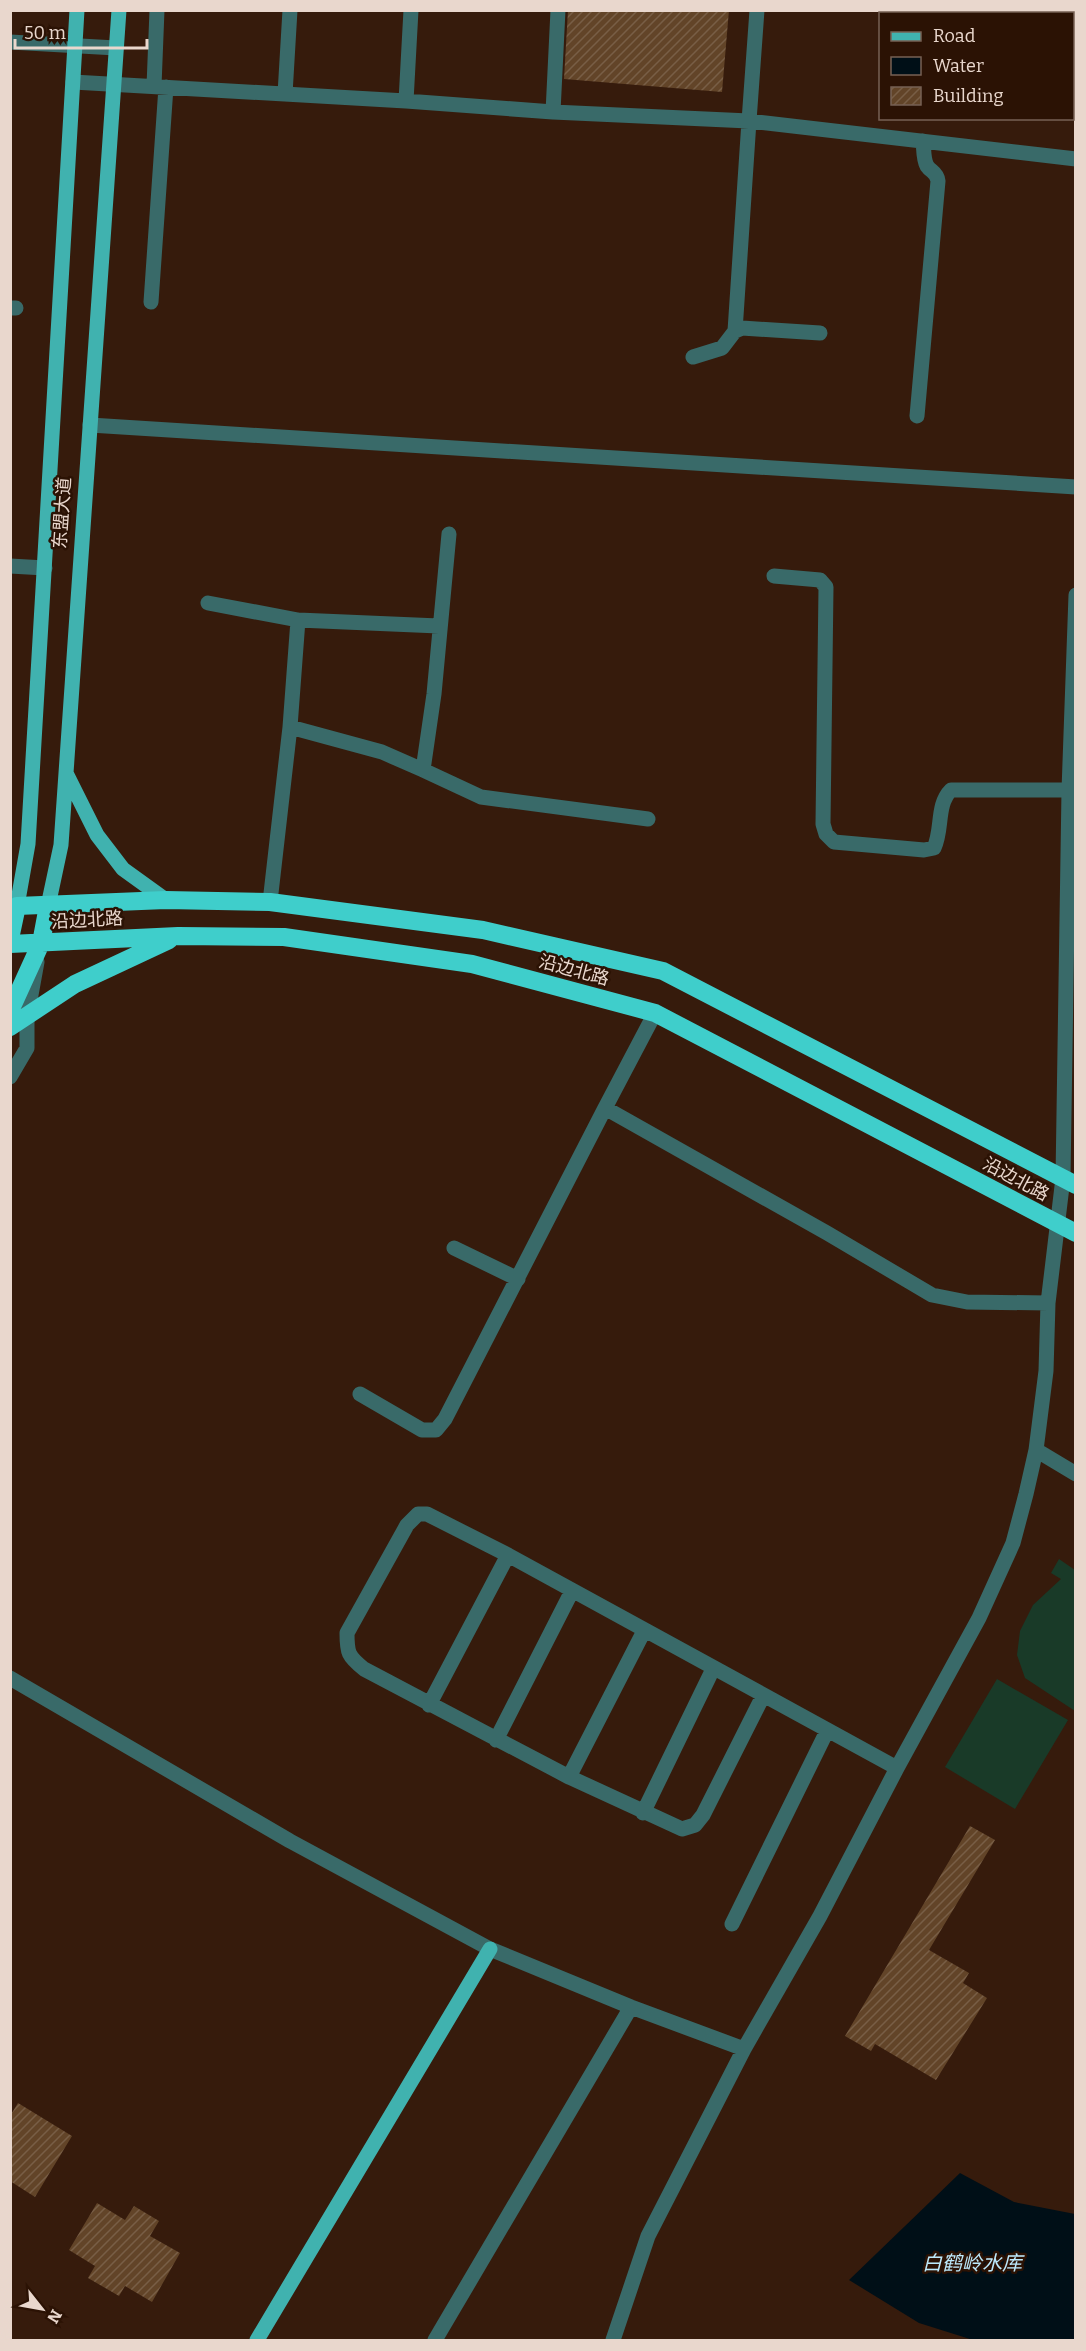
<svg xmlns="http://www.w3.org/2000/svg" width="1086" height="2351" font-family="Bitter,'Noto Sans SC',serif">
<style>
.pitch{fill:#193a28}
.water{fill:#000f17}
.building{fill:url(#building-hatch)}
.lines{fill:none;stroke-linecap:round;stroke-linejoin:round}
.minor{stroke:#396a69;stroke-width:15}
.major{stroke:#40b2af;stroke-width:15}
.highway{stroke:#3fcecb;stroke-width:18}
.labels{text-anchor:middle;stroke-width:5;stroke-linejoin:round;paint-order:stroke}
.street-label{font-size:18px;fill:#e9d7cd;stroke:#2b1204}
.water-label{font-size:20px;font-style:italic;fill:#bce9fc;stroke:#2b1204}
</style>
<defs>
<pattern id="building-hatch" width="6" height="6" patternUnits="userSpaceOnUse" patternTransform="scale(1.5)"><rect width="6" height="6" fill="#624428"/><path d="M-1 1l2-2M0 6l6-6M5 7l2-2" fill="none" stroke="#785e46"/></pattern>
</defs>
<rect width="100%" height="100%" fill="#361b0c"/>
<path class="pitch" d="M1059,1559L1075,1570V1711L1025,1678L1017,1655L1020,1631L1033,1605L1061,1579L1051,1573Z
M997,1679L1068,1720L1015,1809L945,1767Z"/>
<path class="water" d="M960,2173L1014,2202L1075,2214L1076,2339L1074,2340H973L919,2323L849,2280Z"/>
<path class="building" d="M568,10H729L722,92L564,79Z
M970,1826L995,1840L929,1950L969,1973L963,1983L987,1998L936,2080L875,2044L871,2051L845,2036Z
M18,2103L72,2136L35,2197L10,2181V2116Z
M97,2203L125,2220L134,2206L159,2221L150,2236L180,2253L152,2302L125,2286L119,2296L88,2278L95,2266L69,2250Z"/>
<g class="lines">
<path class="minor" d="M10,42L116,48
M73,82L406,101L553,112L749,121L757,10
M154,86L157,10
M285,94L290,10
M406,101L411,10
M553,112L558,10
M151,302L166,87
M10,308H16
M820,333L742,328L735,331L749,121L1076,159
M693,357L722,348L735,331
M917,416L938,181C937,172 931,172 927,166C923,159 924,148 923,141
M90,425L1076,487
M10,566L45,568
M774,576L820,580L826,587L823,824L826,834L834,842L924,850L934,848C943,829 936,805 951,790H1069
M208,603L298,620L439,626
M290,727L382,752L423,770L434,694L449,534
M423,770L481,797L648,819
M270,902L290,727L298,620
M10,1077L27,1048V1017L37,962
M605,1108L655,1013
M454,1248L518,1279
M360,1394L422,1430H436L445,1419L605,1108L827,1233L932,1295L967,1302L1048,1303
M1036,1450L1076,1474
M10,1678L290,1841L490,1949L631,2007L744,2049
M763,1696L703,1815L695,1825L682,1829L569,1777L364,1669C348,1656 347,1653 347,1633L407,1525L418,1514H427L508,1555L897,1768
M429,1705L508,1555
M496,1740L572,1591
M569,1777L644,1631
M643,1813L713,1669
M732,1924L827,1731
M435,2340L631,2007
M613,2340L648,2236L744,2049L820,1916L897,1768L979,1618L1013,1543L1026,1494L1036,1450L1046,1371L1048,1303L1063,1178L1069,790L1076,595"/>
<path class="major" d="M66,773L97,835L123,869L166,900
M48,906L61,845L119,10
M10,907L17,906L28,844L77,10
M257,2340L490,1949"/>
<path class="highway" d="M10,939L17,906L166,900L270,902L483,930L663,971L1076,1185
M10,944L178,936L284,937L472,964L655,1013L1076,1233
M10,1011L41,943L48,906
M10,1027L75,984L169,940"/>
</g>
<g class="labels">
<g class="street-label">
<text transform="translate(62 513) rotate(-86)" y="6">东盟大道</text>
<text transform="translate(87 920) rotate(-3)" y="6">沿边北路</text>
<text transform="translate(574 970) rotate(15)" y="6">沿边北路</text>
<text transform="translate(1016 1179) rotate(28)" y="6">沿边北路</text>
</g>
<g class="water-label">
<text x="972" y="2270">白鹤岭水库</text>
</g>
</g>
<rect width="1086" height="2351" fill="none" stroke="#e9d7cd" stroke-width="24"/>
<rect x="879" y="12" width="195" height="108" fill="#2b1204" stroke="#776154" stroke-width="1.5"/>
<rect x="891" y="32" width="30" height="9" fill="#40b2af" stroke="#776154" stroke-width="1.5"/>
<text x="933" y="42" font-size="18" fill="#e9d7cd">Road</text>
<rect x="891" y="57" width="30" height="18" fill="#000f17" stroke="#776154" stroke-width="1.5"/>
<text x="933" y="72" font-size="18" fill="#e9d7cd">Water</text>
<rect x="891" y="87" width="30" height="18" fill="url(#building-hatch)" stroke="#776154" stroke-width="1.5"/>
<text x="933" y="102" font-size="18" fill="#e9d7cd">Building</text>
<g transform="translate(42 2309) rotate(121)" stroke="#2b1204" stroke-width="4.5" paint-order="stroke">
<path d="M0-4.5L10 22L0 15L-10 22Z" fill="#e9d7cd"/>
<text y="-9" font-size="16" font-weight="bold" text-anchor="middle" fill="#e9d7cd">N</text>
</g>
<path d="M15 39v9h132v-9" fill="none" stroke="#e9d7cd" stroke-width="3"/>
<text x="24" y="39" font-size="18" fill="#e9d7cd" stroke="#2b1204" stroke-width="4.5" paint-order="stroke">50 m</text>
</svg>
